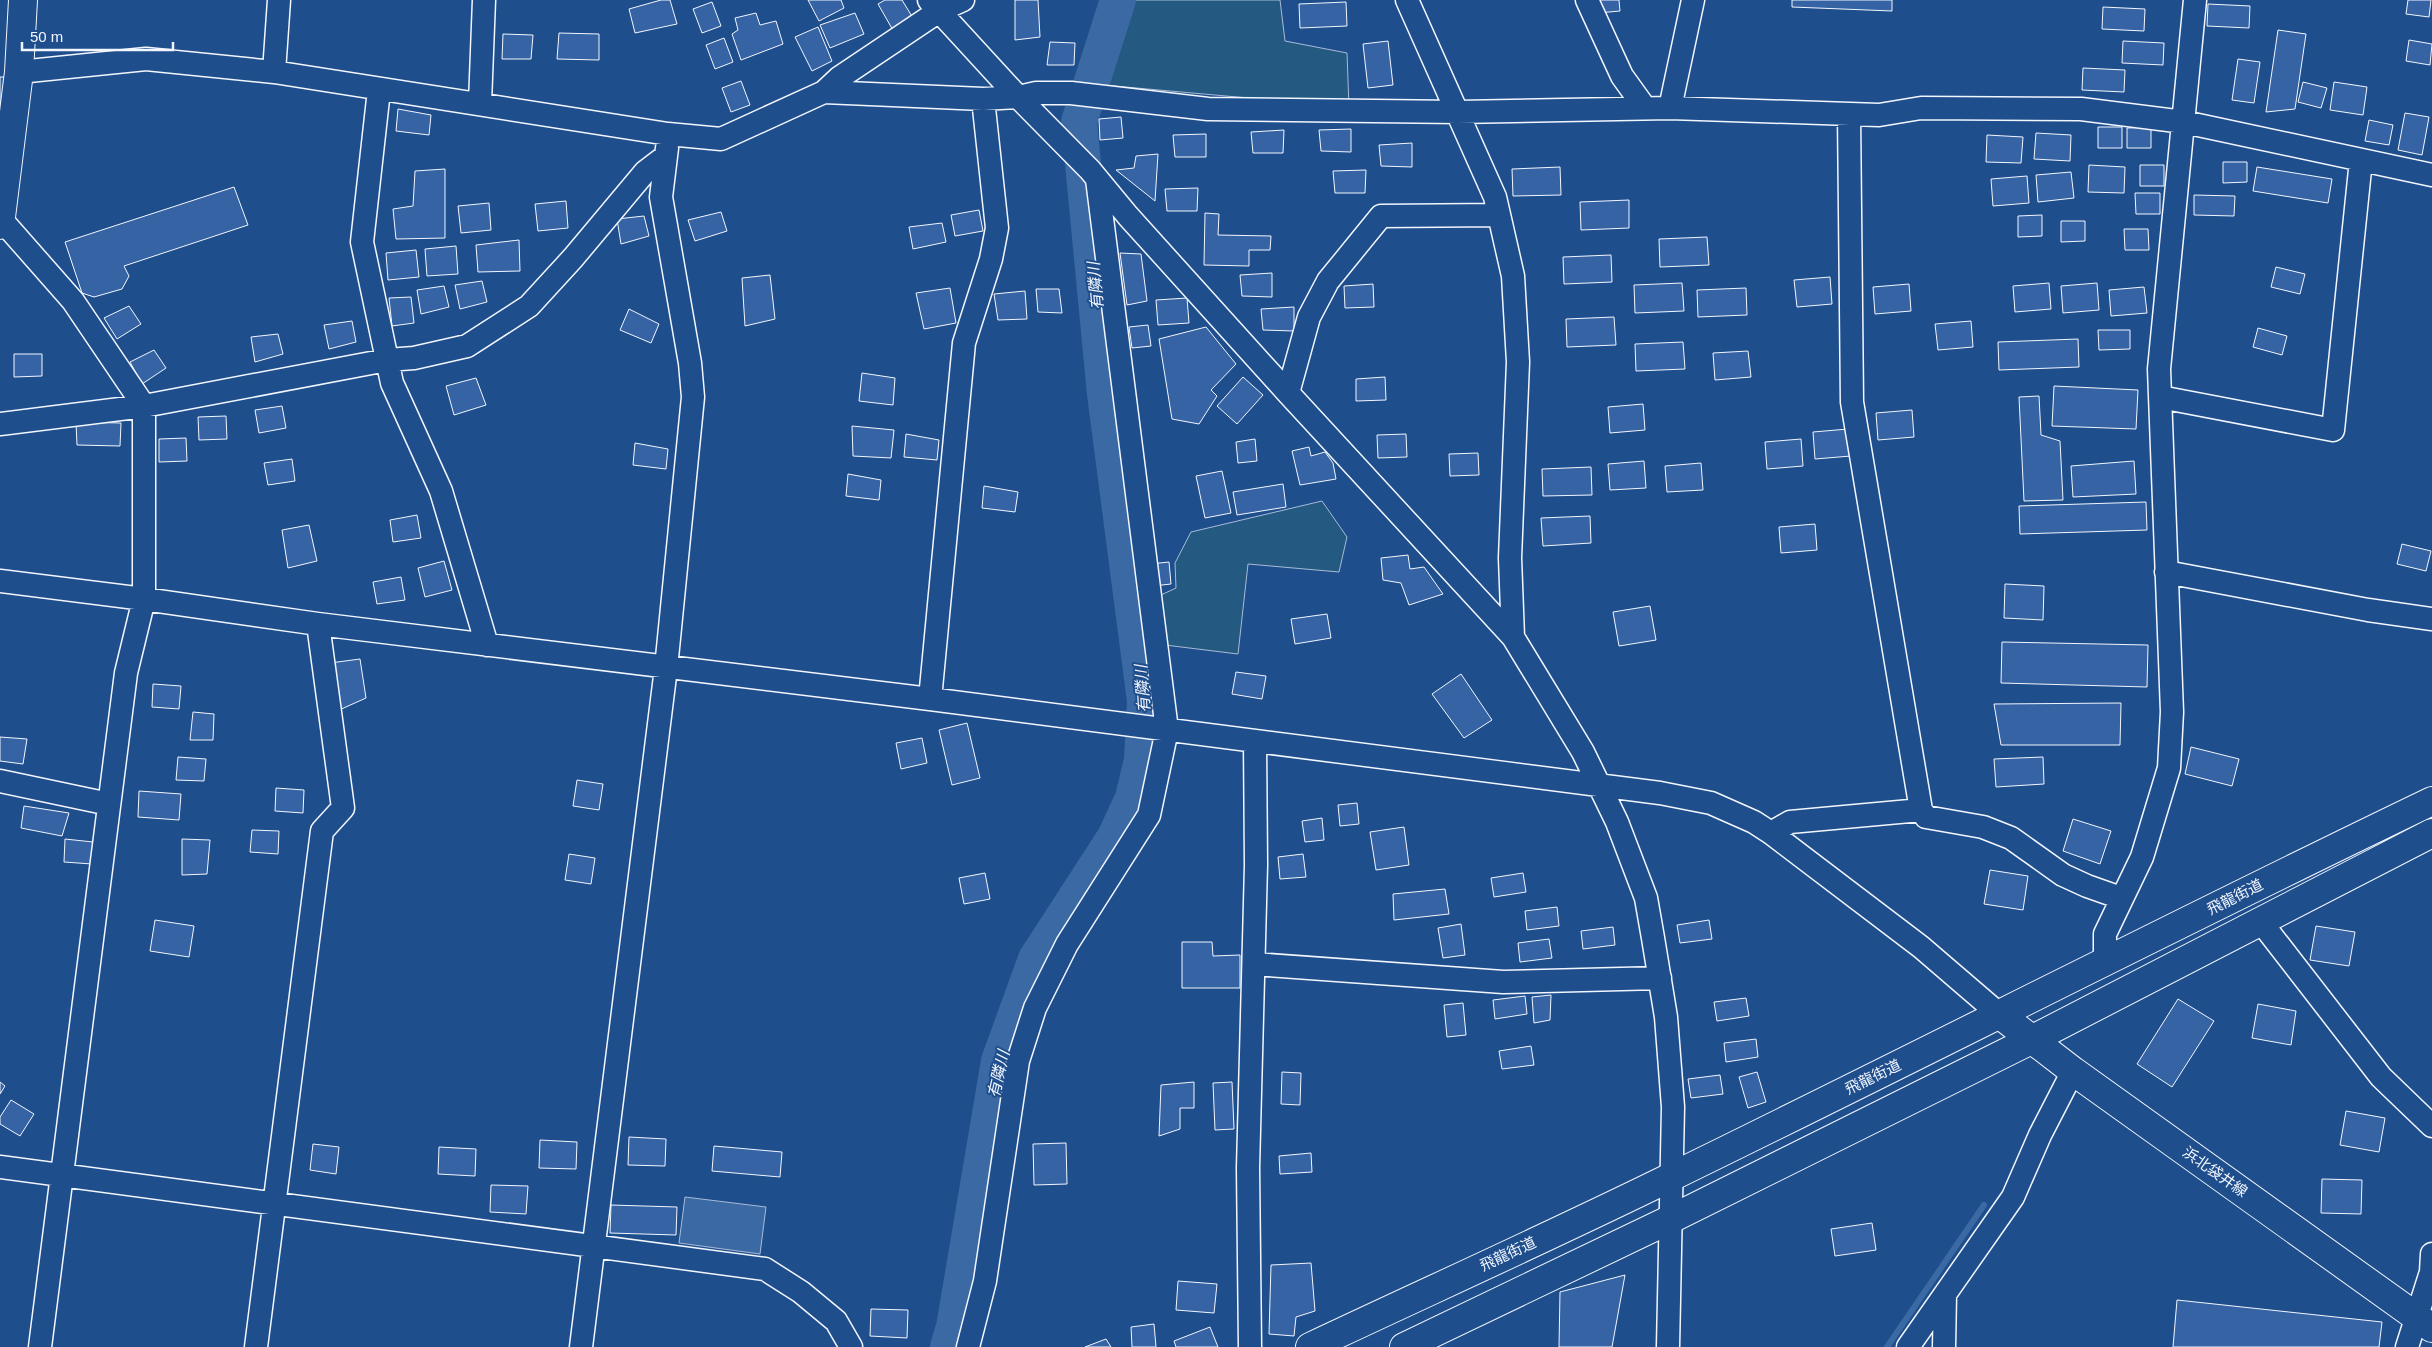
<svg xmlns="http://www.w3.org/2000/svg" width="2432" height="1347" font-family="Helvetica,'Noto Sans JP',sans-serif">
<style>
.green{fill:#245a82;stroke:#a8bbd7}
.water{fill:#3b69a3;stroke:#a8bbd7}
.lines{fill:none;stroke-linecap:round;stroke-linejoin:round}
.stream{stroke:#3b69a3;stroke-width:6}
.river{stroke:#3b69a3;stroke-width:36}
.building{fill:#3563a3;stroke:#f2f6ff}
.minor-casing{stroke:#f2f6ff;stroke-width:25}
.major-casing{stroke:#f2f6ff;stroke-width:30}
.highway-casing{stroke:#f2f6ff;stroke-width:30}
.minor{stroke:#1f4e8c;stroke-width:22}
.major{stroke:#1f4e8c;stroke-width:28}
.highway{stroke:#1f4e8c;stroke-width:28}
.labels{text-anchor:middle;stroke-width:4;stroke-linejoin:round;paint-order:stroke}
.street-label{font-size:15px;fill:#f2f6ff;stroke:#1f4e8c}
.water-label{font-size:16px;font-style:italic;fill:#f2f6ff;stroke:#1f4e8c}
</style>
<rect width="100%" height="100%" fill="#1f4e8c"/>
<path class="green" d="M1127,0H1280L1285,41L1347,53L1349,107L1103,85Z
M1322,501L1347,537L1339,572L1248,564L1238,654L1165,645L1161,595L1176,588L1175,563L1191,532Z"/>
<path class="water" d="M685,1197L766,1207L760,1254L679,1243Z"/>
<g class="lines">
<path class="stream" d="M1887,1347L1984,1205"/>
<path class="river" d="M948,1347L954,1327L999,1061L1036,959L1115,837L1133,798L1142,760L1145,701L1105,394L1079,122L1118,0"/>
</g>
<path class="building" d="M661,0H670L677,24L635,33L629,9Z
M808,0H841L844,8L819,21Z
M885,0H902L913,18L894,32L878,4Z
M1015,0H1038L1040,37L1015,40Z
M1597,0H1619L1620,11L1598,13Z
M1792,0H1892V11L1792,7Z
M2408,0H2431L2429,17L2406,14Z
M712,2L721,26L702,33L693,9Z
M1346,2L1347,26L1300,28L1299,4Z
M2208,4L2250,6L2249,28L2207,26Z
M2103,7L2145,9L2144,31L2102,29Z
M756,13L760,25L776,21L783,44L741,60L732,34L738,30L735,18Z
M855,13L864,34L830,48L820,25Z
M818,27L832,61L812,71L795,37Z
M2278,30L2306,34L2295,109L2266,112Z
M559,33L599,34V60L557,59Z
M503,34L533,35L531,59H502Z
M724,38L733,62L715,69L706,45Z
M2409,40L2432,44L2430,65L2406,61Z
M1388,41L1393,85L1368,88L1363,44Z
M2123,41L2164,43L2163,65L2122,63Z
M1050,42L1075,43L1074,65H1047Z
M2238,59L2260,62L2254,103L2232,100Z
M2083,68L2125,70L2124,92L2082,90Z
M0,77H8L9,102H0Z
M741,81L750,105L731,112L722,88Z
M2303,82L2327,88L2321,108L2298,102Z
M2334,82L2367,87L2363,115L2330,110Z
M398,109L431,115L429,135L396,131Z
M2405,113L2429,117L2422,155L2398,150Z
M1121,117L1123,138L1100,140L1099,119Z
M2369,120L2393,125L2389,145L2365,141Z
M2098,127H2122V148H2098Z
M2151,127V148H2127V128Z
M1351,129V152L1321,151L1319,130Z
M1284,130L1283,153H1253L1251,132Z
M2036,133L2071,135L2070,161L2034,159Z
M1206,134V157H1175L1173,135Z
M1987,135L2023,137L2021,163L1986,162Z
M1412,143V167L1381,166L1379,145Z
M1158,154L1155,201L1116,170L1134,168L1136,156Z
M2223,162H2247V182L2223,183Z
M2089,165L2125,167L2124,193L2088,192Z
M2140,165H2164V186H2140Z
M1560,167L1561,195L1513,196L1512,169Z
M2257,167L2332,179L2328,203L2253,191Z
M445,169V238L396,239L393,209L413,206L415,171Z
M1366,170L1365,193H1335L1333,171Z
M2071,172L2074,198L2038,202L2036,175Z
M2027,176L2029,203L1993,206L1991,179Z
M234,187L248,225L124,266L129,276L122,289L94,297L82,293L65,242Z
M1198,188L1197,211H1167L1165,189Z
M2135,193H2160V214H2136Z
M2194,195L2235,196L2234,216L2194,215Z
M1629,200V228L1581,230L1580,202Z
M566,201L568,228L538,231L535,204Z
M489,203L491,230L461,233L458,206Z
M979,210L983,231L955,236L951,215Z
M721,212L727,231L695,241L688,220Z
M1205,213L1219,214L1218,235L1271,236L1270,250H1249V266L1204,265Z
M2042,215V236L2018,237V216Z
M644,216L649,236L621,244L617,219Z
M2061,221H2085V241L2061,242Z
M942,223L946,242L913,249L909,227Z
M2124,229H2148L2149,250H2125Z
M1707,237L1709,265L1660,267L1659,239Z
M519,240L520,271L478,272L476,245Z
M456,246L458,274L427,276L425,249Z
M416,250L419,277L388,280L386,253Z
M1120,253L1141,254L1147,301L1127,305Z
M1611,255L1612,282L1564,284L1563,257Z
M2276,267L2305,274L2300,294L2271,287Z
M1272,273V297L1242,296L1240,275Z
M770,275L775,319L745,326L742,278Z
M1830,277L1832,304L1797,307L1794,280Z
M482,281L487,302L460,309L455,285Z
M1682,283L1684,311L1635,313L1634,285Z
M2049,283L2051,309L2015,312L2013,286Z
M2097,283L2099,310L2063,313L2061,286Z
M1373,284L1374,307L1345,308L1344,286Z
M1909,284L1911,311L1875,314L1873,287Z
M444,286L449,307L421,314L417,290Z
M2144,287L2147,313L2111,316L2109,290Z
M950,288L956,323L924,329L916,293Z
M1746,288L1747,315L1698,317L1697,290Z
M1036,289H1059L1062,313L1038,312Z
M1025,291L1027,319L998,320L994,294Z
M411,297L414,323L392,326L389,298Z
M1187,298L1189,323L1158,325L1156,300Z
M129,306L141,324L117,339L104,318Z
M1294,307V331L1263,330L1261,309Z
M629,309L659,324L651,343L620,330Z
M1614,317L1616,345L1567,347L1566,319Z
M352,321L356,342L329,349L324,325Z
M1971,321L1973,347L1938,350L1935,324Z
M1148,325L1151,346L1132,348L1129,327Z
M1206,327L1236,364L1211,390L1217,396L1199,424L1172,419L1159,339Z
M2258,328L2287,336L2282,355L2253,347Z
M2098,330H2130V349L2099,350Z
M278,334L283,354L255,362L251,337Z
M2078,339L2079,367L1999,370L1998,342Z
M1683,342L1685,369L1636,371L1635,344Z
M154,350L166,368L142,384L130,362Z
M1748,351L1751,377L1715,380L1713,353Z
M14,354H42V376L14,377Z
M862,373L895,378L893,405L859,401Z
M1243,377L1263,395L1237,424L1217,406Z
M1385,377L1386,400L1356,401V379Z
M476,378L486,405L454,415L446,386Z
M2054,386L2138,390L2136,429L2052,426Z
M2039,396L2041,435L2060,441L2063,500L2024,501L2019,397Z
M1643,404L1645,430L1610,433L1608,407Z
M282,406L286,428L259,433L255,410Z
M1912,410L1914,437L1878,440L1876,413Z
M226,416L227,439L199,440L198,417Z
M76,422L121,423L120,446L77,445Z
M852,426L894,430L891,458L853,456Z
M1848,429L1851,456L1815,459L1813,432Z
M906,434L939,440L937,460L904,457Z
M1406,434L1407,457L1378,458L1377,435Z
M186,438L187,461L159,462V439Z
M1255,439L1257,461L1238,463L1236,442Z
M1801,439L1803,466L1767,469L1765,442Z
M635,443L668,449L666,469L633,465Z
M1309,447L1311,456L1325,452L1333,463L1336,479L1300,485L1292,451Z
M1478,453L1479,475L1450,476L1449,454Z
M292,459L295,481L268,485L264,463Z
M1644,461L1646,488L1610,490L1608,464Z
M2134,461L2136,494L2073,497L2071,466Z
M1701,463L1703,490L1667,492L1665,466Z
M1591,467L1592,495L1543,496L1542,469Z
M1222,471L1231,513L1205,518L1196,476Z
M848,474L881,480L879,500L846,496Z
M1283,484L1286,507L1237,515L1233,492Z
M984,486L1018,492L1015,512L982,508Z
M2146,502L2147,530L2020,534L2019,506Z
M417,515L421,538L393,542L390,520Z
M1590,516L1591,543L1543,546L1541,518Z
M1815,524L1817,550L1781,553L1779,527Z
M309,525L317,561L288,568L282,530Z
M2402,544L2431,551L2426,571L2397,564Z
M1408,555L1410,569L1424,567L1443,594L1409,605L1401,583L1383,580L1381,558Z
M444,561L452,590L425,597L418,568Z
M1169,562L1171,584L1153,586L1150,564Z
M401,577L405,600L377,604L373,582Z
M2005,584L2044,586L2043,620L2004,618Z
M1650,606L1656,640L1619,646L1613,612Z
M1327,614L1331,638L1295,644L1291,619Z
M2002,642L2148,645L2147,687L2001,683Z
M360,659L366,698L337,711L330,663Z
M1236,672L1266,676L1262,699L1232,694Z
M1461,674L1492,720L1464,738L1432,694Z
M153,684L181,686L179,709L152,707Z
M2121,703L2120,745H2001L1994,704Z
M193,712L214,714L213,740H190Z
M967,723L980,778L952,785L939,730Z
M0,737L27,739L23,764L0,761Z
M922,738L927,763L901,769L896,743Z
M2191,747L2239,759L2232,786L2185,774Z
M178,757L206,759L204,781L176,780Z
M2043,757L2044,784L1996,787L1994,759Z
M577,780L603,784L599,810L573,806Z
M276,788L304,790L303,813L275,811Z
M139,791L181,794L179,820L138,817Z
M1357,803L1359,824L1340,826L1338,805Z
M24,806L69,813L62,836L21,828Z
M1322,818L1324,840L1305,842L1302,821Z
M2073,819L2111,831L2100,864L2063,851Z
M1404,827L1409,865L1376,870L1370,832Z
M252,830L279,831L278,854L250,852Z
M65,839L93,842L92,864L64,862Z
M182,839L210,840L207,874L182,875Z
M569,854L595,858L591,884L565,880Z
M1303,854L1306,877L1280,879L1278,857Z
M1990,870L2028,876L2023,910L1984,904Z
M985,873L990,899L964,904L959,878Z
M1523,873L1526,892L1494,897L1491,878Z
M1445,889L1449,914L1394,920L1393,894Z
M1557,907L1559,926L1527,930L1525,911Z
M155,920L194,926L189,957L150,951Z
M1709,920L1712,939L1680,943L1677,925Z
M1461,924L1465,955L1443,958L1438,928Z
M2316,926L2355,932L2349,966L2310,960Z
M1613,927L1615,945L1583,949L1581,931Z
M1549,939L1552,958L1520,962L1518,943Z
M1182,942H1212L1213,956L1240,955V988H1182Z
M1551,995L1550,1020L1534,1023L1532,997Z
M1525,996L1527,1014L1495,1019L1493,1000Z
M1746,998L1749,1016L1717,1021L1714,1002Z
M2178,999L2214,1021L2172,1087L2137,1064Z
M1463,1003L1466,1035L1447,1037L1444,1005Z
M2258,1004L2296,1011L2291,1045L2252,1038Z
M1756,1039L1758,1057L1726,1062L1724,1043Z
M1531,1046L1534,1065L1502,1069L1499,1051Z
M1282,1072L1301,1073L1300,1105L1281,1104Z
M1757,1072L1766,1102L1748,1108L1739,1077Z
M1720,1075L1723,1094L1691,1098L1688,1079Z
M0,1082L5,1086L0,1094Z
M1194,1082V1108H1180V1129L1159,1136L1161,1085Z
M1232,1082L1234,1129L1215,1130L1213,1083Z
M11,1100L34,1114L20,1136L0,1124V1117Z
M2346,1111L2385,1118L2379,1152L2340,1145Z
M629,1137L666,1139L665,1166L628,1165Z
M540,1140L577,1142L576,1169L539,1168Z
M1066,1143L1067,1184L1034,1185L1033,1144Z
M313,1144L339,1147L336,1174L310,1170Z
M714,1146L782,1152L780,1177L712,1171Z
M439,1147L476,1149L475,1176L438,1174Z
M1311,1153L1312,1172L1280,1174L1279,1156Z
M2322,1179L2362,1180L2361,1214L2321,1213Z
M491,1185L528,1186L526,1214L490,1212Z
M611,1205L677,1207L676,1235L610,1233Z
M1872,1223L1876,1250L1835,1256L1831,1229Z
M1311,1263L1315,1311L1296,1317L1294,1336L1269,1334L1271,1265Z
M1625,1275L1612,1347H1559L1560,1292Z
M1178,1281L1217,1284L1214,1313L1176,1310Z
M2177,1300L2382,1322L2379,1347H2173Z
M871,1309L908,1310L907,1338L870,1336Z
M1154,1324L1156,1347H1132L1131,1327Z
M1210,1327L1218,1347H1176L1174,1341Z
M1106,1339L1111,1347H1085Z"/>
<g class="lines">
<g class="minor-casing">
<path id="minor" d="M929,0L1018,97L1090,170L1128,216L1288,393L1513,637
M1407,0L1495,197L1513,276L1518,362L1510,558L1513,637L1583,752L1617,822L1646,898L1653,938L1666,1017L1673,1107L1668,1347
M1587,0L1622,76L1645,108
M19,72L146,59L274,72L668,134L721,139L824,92L983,99L1018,97L1036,93H1071L1208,109L1458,112L1670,108L1879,115L1921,108L2081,109L2184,122L2432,175
M274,72L279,0
M379,90L362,242L392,383L441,491L487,645
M824,92L839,78L939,11L963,0
M480,103L484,0
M1670,108L1693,0
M0,218L73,301L144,406L0,424
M1288,393L1309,317L1328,281L1381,216L1499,215
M2160,397L2333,430L2361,160
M2166,572L2368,610L2432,619
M0,581L144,599L318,624L930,699L1660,793L1711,803L1754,822L1771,833L1921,947L1999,1014
M930,699L964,343L991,259L997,228L983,99
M0,781L109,804
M1921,810L1926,817L1983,827L2011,838L2063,875L2087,886L2121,898
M1771,833L1790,822L1921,810L1852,402L1849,114
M2261,922L2381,1077L2432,1126
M2105,963V934L2142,857L2169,768L2172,712L2159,369L2195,0
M1254,964L1503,982L1660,978
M0,1167L765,1269L801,1292L836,1321L851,1347
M40,1347L126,673L144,599V406L387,360L414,358L467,346L529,306L573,258L645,172L666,156
M256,1347L322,831L343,808L318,624
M581,1347L666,668L693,397L690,363L661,197L667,148
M968,1347L985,1281L1018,1061L1035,1008L1067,944L1149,815L1167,730L1097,179
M1250,1347L1248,1168L1256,865L1255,741
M1908,1347L2013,1197L2040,1135L2073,1071
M1944,1347L1945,1295
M2407,1347L2431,1272L2432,1254"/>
</g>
<g class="major-casing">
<path id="major" d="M0,225L19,72L23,0
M1999,1014L2073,1071L2432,1328"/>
</g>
<g class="highway-casing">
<path id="highway" d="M1310,1347C1431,1290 1553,1235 1673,1176C1927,1052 2178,923 2432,801
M1404,1347L1671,1219L2031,1040L2432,833"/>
</g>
<use href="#minor" class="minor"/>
<use href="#major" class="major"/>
<use href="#highway" class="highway"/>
</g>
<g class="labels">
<g class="street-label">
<text transform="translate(2235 897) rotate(-27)" y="5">飛龍街道</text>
<text transform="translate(1873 1077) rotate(-26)" y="5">飛龍街道</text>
<text transform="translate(2215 1172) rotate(35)" y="5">浜北袋井線</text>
<text transform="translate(1508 1254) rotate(-25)" y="5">飛龍街道</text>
</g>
<g class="water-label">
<text transform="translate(1095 286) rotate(-95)" y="6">有隣川</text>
<text transform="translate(1142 689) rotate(-94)" y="6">有隣川</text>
<text transform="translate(998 1074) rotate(-77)" y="6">有隣川</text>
</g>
</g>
<path d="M22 42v8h151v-8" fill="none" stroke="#f2f6ff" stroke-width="2.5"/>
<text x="30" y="42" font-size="15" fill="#f2f6ff" stroke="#1f4e8c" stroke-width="4" paint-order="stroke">50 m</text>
</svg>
